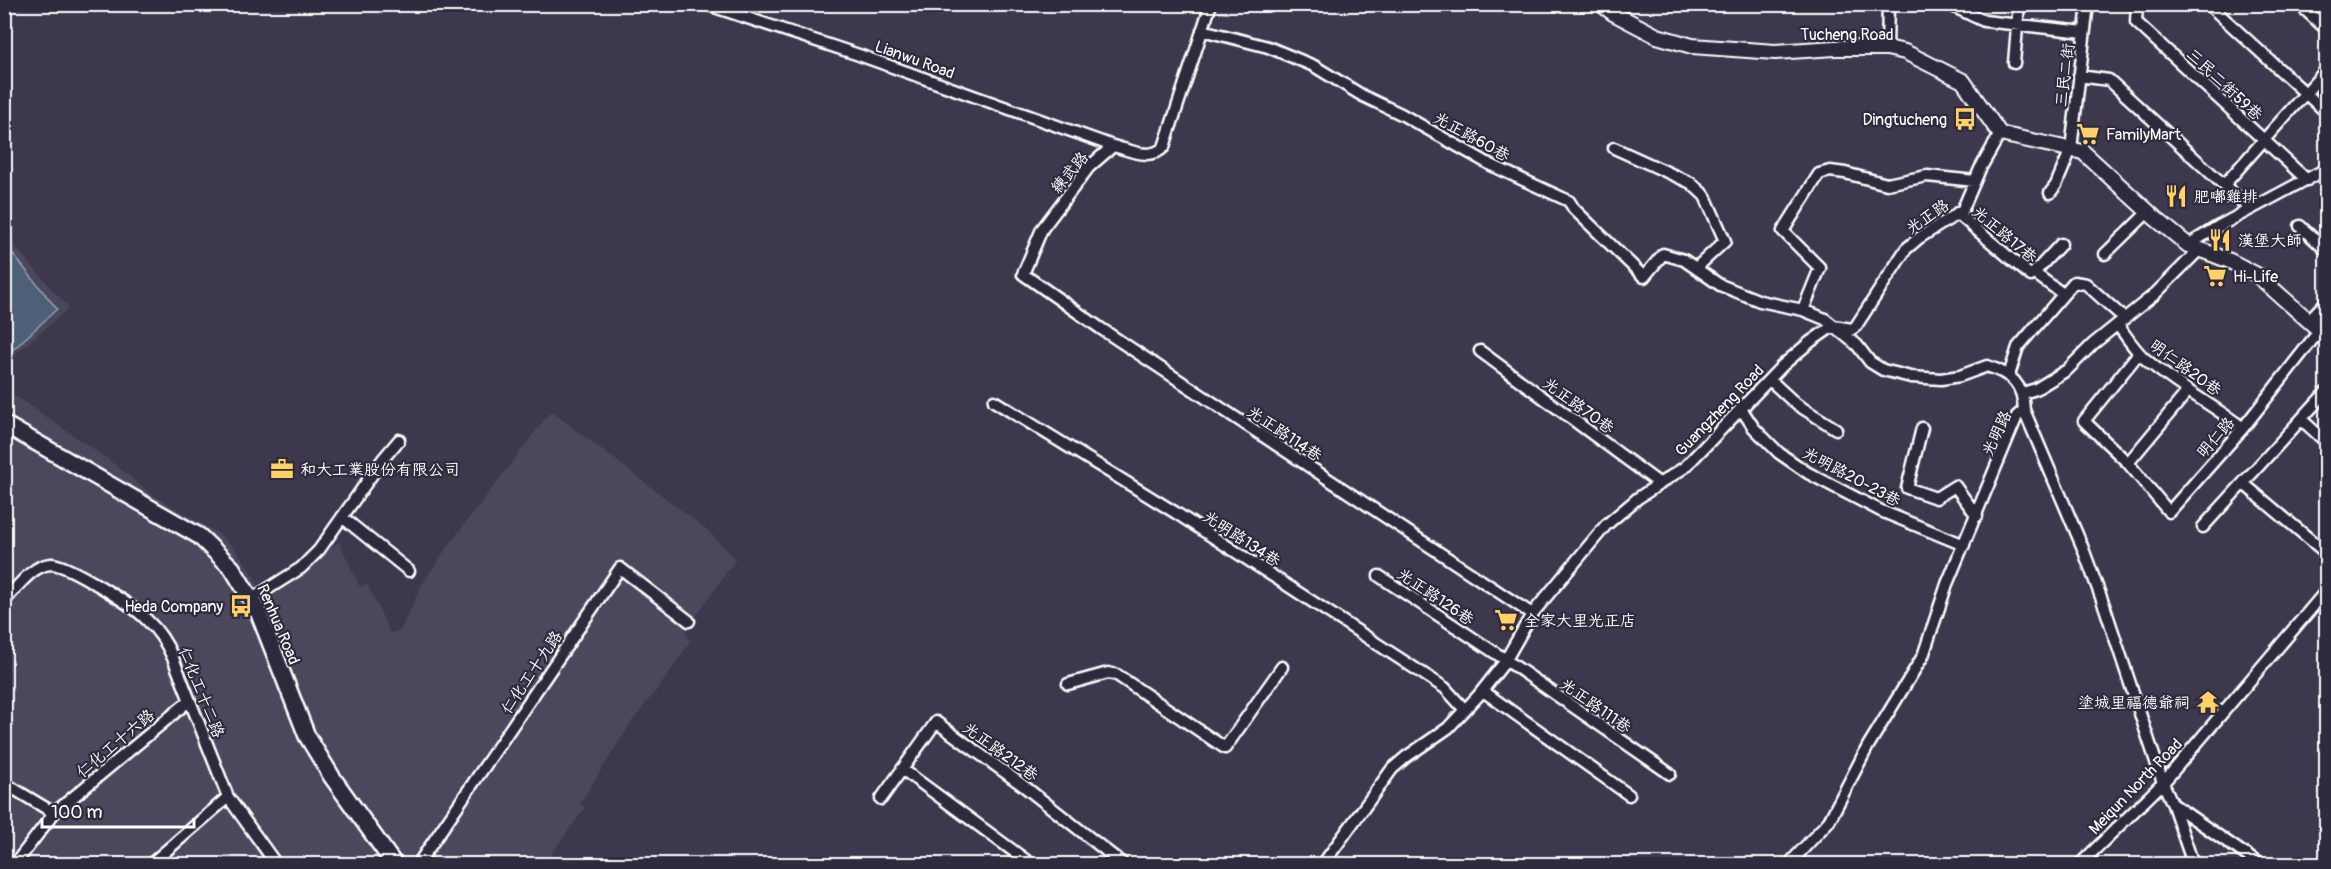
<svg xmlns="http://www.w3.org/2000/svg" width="2331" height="869" font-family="Pangolin,'LXGW WenKai TC',sans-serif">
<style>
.built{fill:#4c465d}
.water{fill:#4d6178;stroke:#94a0ae;stroke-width:1.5}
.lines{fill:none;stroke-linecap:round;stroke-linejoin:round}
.minor-casing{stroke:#fff;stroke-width:15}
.tertiary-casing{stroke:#fff;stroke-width:18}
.secondary-casing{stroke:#fff;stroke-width:20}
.minor{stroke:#2f2a3d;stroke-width:10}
.tertiary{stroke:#2f2a3d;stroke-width:14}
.secondary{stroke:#2f2a3d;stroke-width:15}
.labels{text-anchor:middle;stroke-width:4.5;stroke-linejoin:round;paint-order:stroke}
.street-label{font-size:16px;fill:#fff;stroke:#2f2a3d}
.poi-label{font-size:16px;fill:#fff;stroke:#2f2a3d;text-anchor:start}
</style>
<rect width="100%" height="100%" fill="#3e384e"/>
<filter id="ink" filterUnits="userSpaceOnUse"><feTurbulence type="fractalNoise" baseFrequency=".0167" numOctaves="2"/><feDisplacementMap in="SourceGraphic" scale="12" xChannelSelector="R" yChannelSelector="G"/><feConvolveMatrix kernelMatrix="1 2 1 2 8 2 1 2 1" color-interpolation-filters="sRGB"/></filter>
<g filter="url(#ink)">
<path class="built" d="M4,234L69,308L5,363H4Z
M4,388L108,459L148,492L219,534L233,546L253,574L262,595L339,542L360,587L367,584L390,633L400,631L423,583L445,550L551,411L706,529L736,559L685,632L690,642L666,678L633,720L580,803L585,808L544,864H5Z"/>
<path class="water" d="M4,243L57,309L5,357Z"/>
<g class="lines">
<g class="minor-casing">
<path id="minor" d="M705,4L859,55L1113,146
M1211,4L1164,147C1150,161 1130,150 1113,146L1089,167L1042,229L1023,274L1100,328L1532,614
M1948,4L1984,21L2084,32
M2137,4L2136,22L2307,180
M2208,4L2326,112
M2299,4L2326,29
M1202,30L1268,47L1314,66L1363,96L1401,114L1491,165L1569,201L1574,209L1644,277L1663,254L1684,260L1720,285L1760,301L1803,310L1825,319L1857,345L1870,362L1883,370L1911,377L1941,379L1960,376L1987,366C2012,374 2023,384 2024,410L2082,546L2105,608L2163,783L2173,805L2193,864
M1887,48L1888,4
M2014,63L2019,4
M2079,76L2109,80L2250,209
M1614,148L1691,183L1705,196L1725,241L1696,268
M2224,185L2326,70
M2050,193L2056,185L2071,149L2088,4
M1957,213L2031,276L2061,244
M2300,226L2326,250
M2188,245L2219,226L2326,169
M2105,254L2148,212
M2034,273L2063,294
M1803,310L1820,268L1783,231L1819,174L1830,171L1845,173L1887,184L1927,176L1975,181
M2309,320L2326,302
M2118,325C2126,336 2134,349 2144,358C2175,385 2211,404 2243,428
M1480,351L1660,484
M2139,353L2084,421L2128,463L2169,512L2243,428L2320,330
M2009,375L2018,347L2074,282L2086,284L2125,319
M1770,380L1796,404L1836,429
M2023,393L2036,389L2067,370L2093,344L2155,294L2200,249
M994,401L1176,513L1445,688L1465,710
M1742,410L1754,428L1779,453L1808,473L1881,511L1964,545
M2302,420L2326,442
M1922,428L1907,488L1936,498L1955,486L1977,516
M2128,463L2188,391
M2244,484L2326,553
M342,517L409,571
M2203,527L2326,392
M1379,576L1506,660L1670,774
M252,599L301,568L319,550L383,459L399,440
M4,601C17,588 32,565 51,564C68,564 134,606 147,620C159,631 167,644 173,658L228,797L276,864
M1068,684L1108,673L1117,675L1225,748L1282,667
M1483,691L1629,795
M902,769L1031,864
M4,783L54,813
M881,799L936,722L1025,787L1123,864
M2174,805L2259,864
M15,864L54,813L189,701
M151,864L228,797
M418,864L620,568L689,621
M1323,864L1392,769L1406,757L1448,728L1478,696L1504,663L1532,614L1606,525L1638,498L1685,467L1783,365L1810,342L1833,326L1852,329L1856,326L1906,249L1919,238L1962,211L1980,169L2000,134
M1789,864L1829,821L1868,746L1923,656L1947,584L2017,416L2024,410
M2080,864L2163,783L2326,591"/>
</g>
<g class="tertiary-casing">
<path id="tertiary" d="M1601,4L1613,13L1657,36L1692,46L1775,52L1835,48H1887L1905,52L1963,81L2000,134L2083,152L2155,218L2188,245L2230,261L2257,275L2326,336"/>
</g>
<g class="secondary-casing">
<path id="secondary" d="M4,424L199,536L232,568L257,609L307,736L332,777L394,864"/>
</g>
<use href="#minor" class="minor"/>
<use href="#tertiary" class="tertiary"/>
<use href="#secondary" class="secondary"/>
</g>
</g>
<defs>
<g id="bus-bare" transform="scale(1.8)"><path d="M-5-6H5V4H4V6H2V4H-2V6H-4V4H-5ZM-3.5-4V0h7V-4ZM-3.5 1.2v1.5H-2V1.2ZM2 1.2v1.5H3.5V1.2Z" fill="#ffd166" stroke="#2f2a3d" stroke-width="2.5" paint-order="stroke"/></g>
<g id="supermarket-bare" transform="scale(1.8)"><path d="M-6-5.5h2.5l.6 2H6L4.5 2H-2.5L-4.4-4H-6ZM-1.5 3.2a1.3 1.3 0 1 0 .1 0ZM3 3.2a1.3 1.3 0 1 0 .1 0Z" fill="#ffd166" stroke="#2f2a3d" stroke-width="2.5" paint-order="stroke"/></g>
<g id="restaurant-bare" transform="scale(1.8)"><path d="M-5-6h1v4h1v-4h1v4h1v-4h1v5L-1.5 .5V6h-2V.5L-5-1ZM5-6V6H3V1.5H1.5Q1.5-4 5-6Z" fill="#ffd166" stroke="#2f2a3d" stroke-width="2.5" paint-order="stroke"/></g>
<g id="office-bare" transform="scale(1.8)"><path d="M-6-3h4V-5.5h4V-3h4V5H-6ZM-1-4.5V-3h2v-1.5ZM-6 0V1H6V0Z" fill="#ffd166" stroke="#2f2a3d" stroke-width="2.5" paint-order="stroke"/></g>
<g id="temple-bare" transform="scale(1.8)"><path d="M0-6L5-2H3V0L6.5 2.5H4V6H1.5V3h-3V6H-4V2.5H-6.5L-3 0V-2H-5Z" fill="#ffd166" stroke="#2f2a3d" stroke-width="2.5" paint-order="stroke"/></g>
</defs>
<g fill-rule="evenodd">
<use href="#bus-bare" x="1965" y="119"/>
<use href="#supermarket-bare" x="2088" y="134"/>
<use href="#restaurant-bare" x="2176" y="196"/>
<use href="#restaurant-bare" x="2220" y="240"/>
<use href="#supermarket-bare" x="2215" y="276"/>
<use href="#office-bare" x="282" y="469"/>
<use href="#bus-bare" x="241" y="606"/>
<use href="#supermarket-bare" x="1506" y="620"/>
<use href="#temple-bare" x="2208" y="702"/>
</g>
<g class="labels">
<g class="street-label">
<text x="1847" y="40">Tucheng Road</text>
<text transform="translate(915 59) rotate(20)" y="6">Lianwu Road</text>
<text transform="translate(2064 75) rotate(-83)" y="6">三民二街</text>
<text transform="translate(2225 84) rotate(43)" y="6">三民二街59巷</text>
<text transform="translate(1472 136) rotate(29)" y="6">光正路60巷</text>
<text transform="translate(1069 172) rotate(-50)" y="6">練武路</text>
<text transform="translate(1927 216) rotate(-34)" y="6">光正路</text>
<text transform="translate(2005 234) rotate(40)" y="6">光正路17巷</text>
<text transform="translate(2186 367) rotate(36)" y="6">明仁路20巷</text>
<text transform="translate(1579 405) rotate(36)" y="6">光正路70巷</text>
<text transform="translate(1719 410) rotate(-46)" y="6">Guangzheng Road</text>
<text transform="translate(1285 433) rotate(34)" y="6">光正路114巷</text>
<text transform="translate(1996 433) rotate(-65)" y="6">光明路</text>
<text transform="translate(2215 437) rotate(-49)" y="6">明仁路</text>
<text transform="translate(1852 476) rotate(28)" y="6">光明路20-23巷</text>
<text transform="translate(1242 538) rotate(33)" y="6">光明路134巷</text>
<text transform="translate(1436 596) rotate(34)" y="6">光正路126巷</text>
<text transform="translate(279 624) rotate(67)" y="6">Renhua Road</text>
<text transform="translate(531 672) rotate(-56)" y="6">仁化工十九路</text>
<text transform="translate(202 692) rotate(68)" y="6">仁化工十二路</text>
<text transform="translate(1596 705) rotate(35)" y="6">光正路111巷</text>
<text transform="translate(115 743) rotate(-40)" y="6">仁化工十六路</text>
<text transform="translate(1001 751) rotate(36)" y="6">光正路212巷</text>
<text transform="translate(2135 786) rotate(-46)" y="6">Meiqun North Road</text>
</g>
<g class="poi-label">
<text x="1947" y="125" text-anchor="end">Dingtucheng</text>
<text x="2106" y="140">FamilyMart</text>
<text x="2194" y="202">肥嘟雞排</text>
<text x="2238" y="246">漢堡大師</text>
<text x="2233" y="282">Hi-Life</text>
<text x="300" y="475">和大工業股份有限公司</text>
<text x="223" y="612" text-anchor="end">Heda Company</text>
<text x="1524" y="626">全家大里光正店</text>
<text x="2190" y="708" text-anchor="end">塗城里福德爺祠</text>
</g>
</g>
<rect width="2331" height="869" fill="none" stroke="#2f2a3d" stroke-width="24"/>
<rect x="12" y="12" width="2307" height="845" fill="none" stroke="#fff" stroke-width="2" filter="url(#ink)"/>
<path d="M42 818v9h152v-9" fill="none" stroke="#ffffff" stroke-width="3"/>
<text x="51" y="818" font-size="18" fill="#ffffff" stroke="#2f2a3d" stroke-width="4.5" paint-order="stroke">100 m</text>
</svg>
